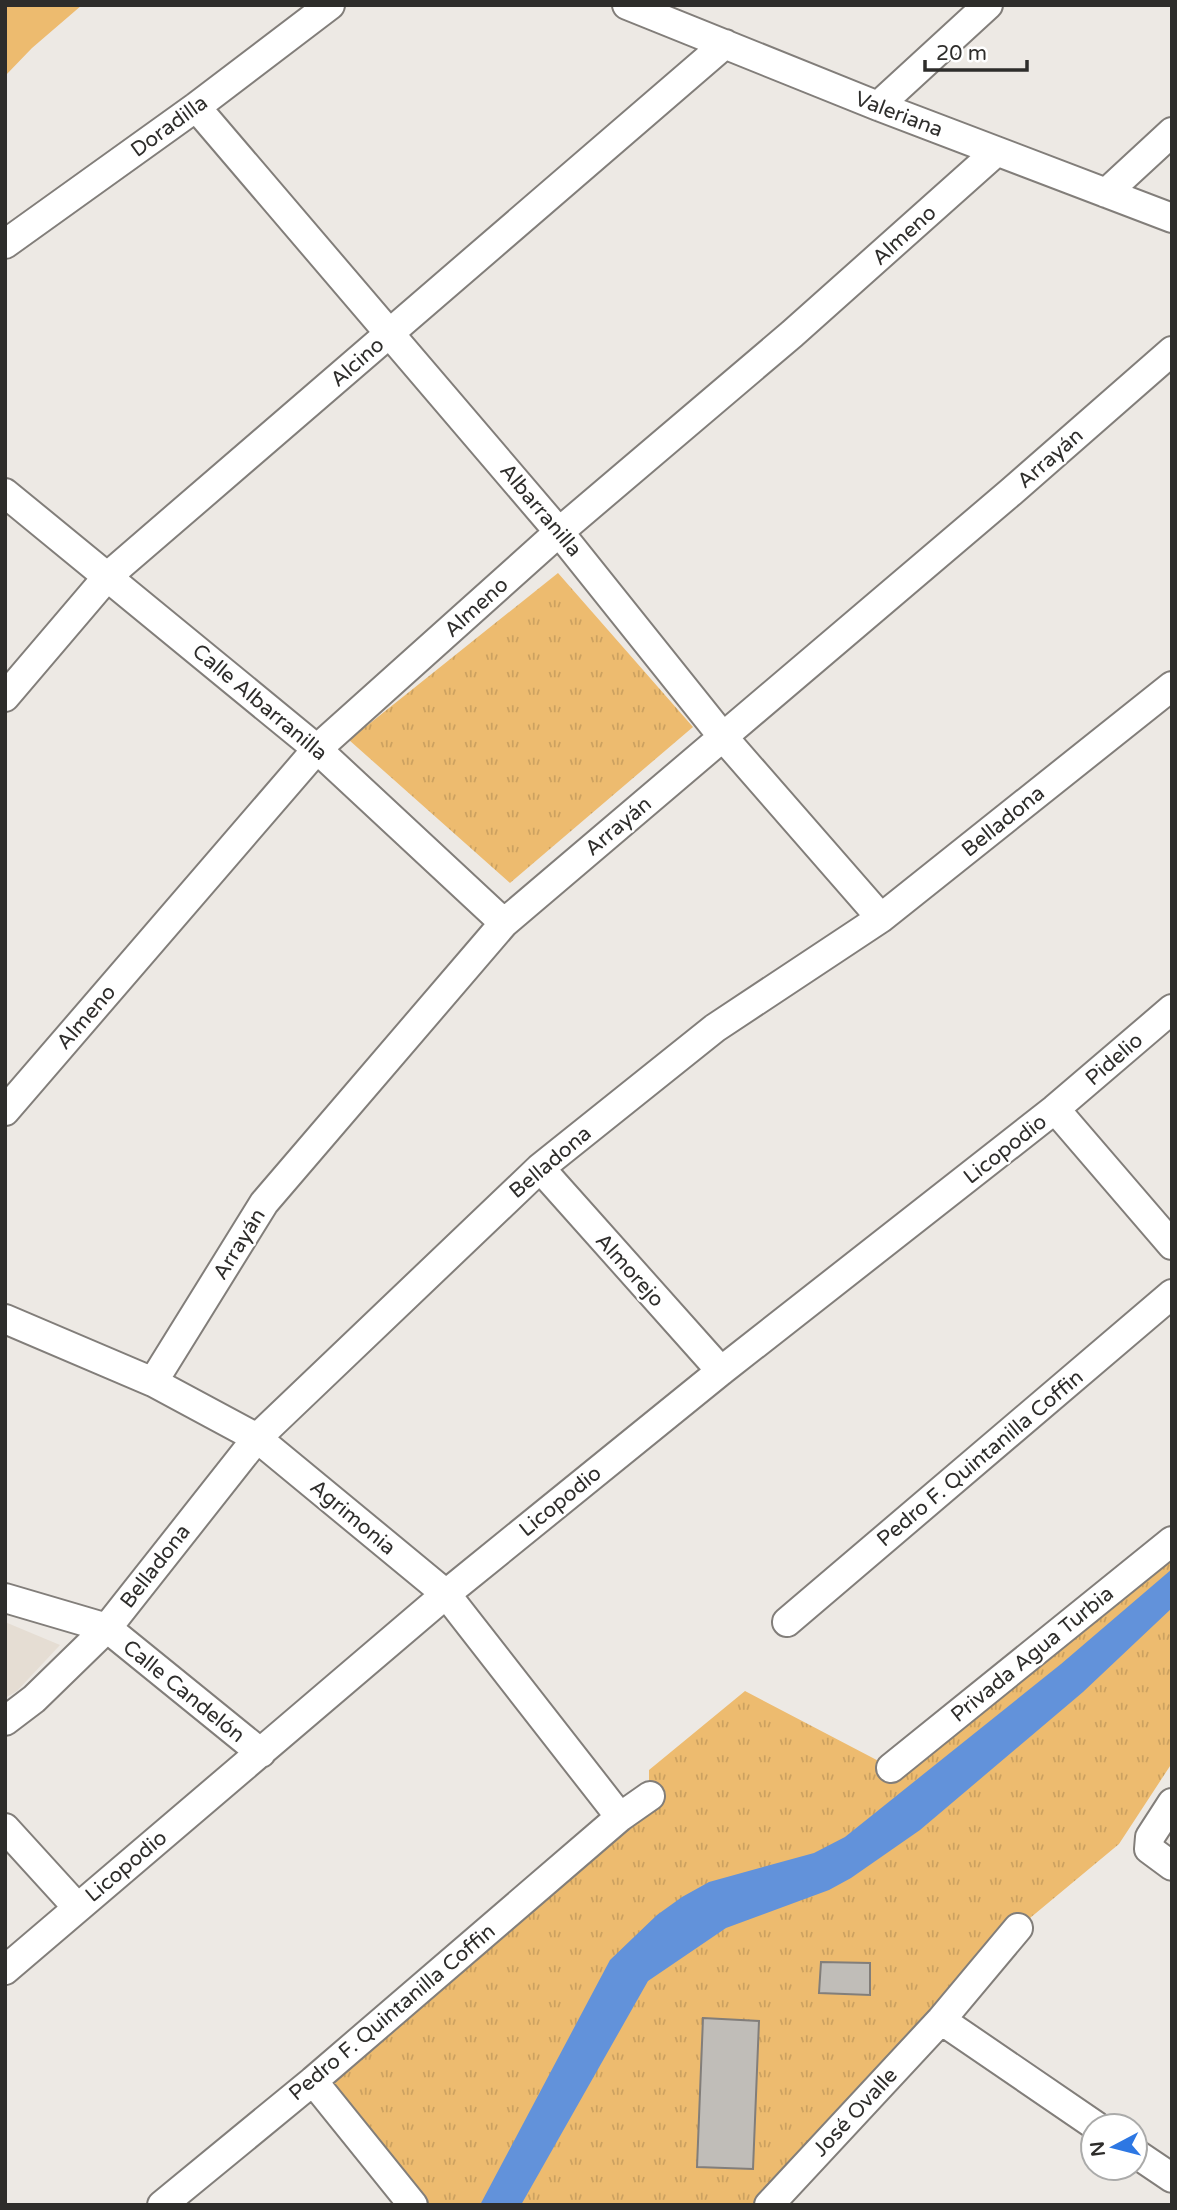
<svg xmlns="http://www.w3.org/2000/svg" width="1177" height="2210" font-family="'Varela Round',sans-serif">
<style>
.built{fill:#e5ddd3}
.green{fill:#edbb6f}
.park{fill:url(#park-tufts)}
.water{fill:#6292da}
.building{fill:#c0bdb8;stroke:#827e7a;stroke-width:2}
.lines{fill:none;stroke-linecap:round;stroke-linejoin:round}
.street-casing{stroke:#827e7a;stroke-width:32}
.street{stroke:#fff;stroke-width:28}
.labels{text-anchor:middle;stroke-width:5;stroke-linejoin:round;paint-order:stroke}
.street-label{font-size:21px;fill:#2e2d2b;stroke:#fff}
</style>
<defs>
<pattern id="park-tufts" width="24" height="20" patternUnits="userSpaceOnUse" patternTransform="scale(1.75)"><rect width="24" height="20" fill="#edbb6f"/><path d="M3 7l-1-3M5 7V3M7 7l1-3M15 17l-1-3M17 17v-4M19 17l1-3" fill="none" stroke="#cca160"/></pattern>
</defs>
<rect width="100%" height="100%" fill="#ede9e4"/>
<path class="built" d="M5,1622L60,1645L17,1691L5,1698Z"/>
<path class="green" d="M5,5H82L32,48L5,76Z"/>
<path class="park" d="M558,573L693,727L510,883L349,740Z
M1172,1541V1763L1119,1844L1018,1928L769,2205H414L313,2081L649,1796V1770L745,1691L892,1768Z"/>
<path class="water" d="M1172,1569V1608L1083,1692L920,1830L851,1878L829,1890L726,1928L648,1981L521,2205H480L610,1960L657,1915L682,1897L709,1882L814,1853L845,1837L1061,1664Z"/>
<path class="building" d="M821,1962L870,1963V1995L819,1993Z
M703,2018L759,2021L753,2169L697,2167Z"/>
<g class="lines">
<g class="street-casing">
<path id="street" d="M627,5L878,106L1172,218
M878,106L988,5
M196,107L559,532L723,737L881,918
M1106,193L1172,132
M5,244L196,107L330,5
M5,493L317,749L504,923
M5,697L108,576L725,44
M1055,1109L1172,1245
M5,1111L317,749L559,532L792,334L996,152
M540,1168L721,1371
M5,1319L153,1382L257,1438L446,1594L620,1817
M153,1382L264,1203L504,923L1011,492L1172,351
M5,1598L107,1628L261,1753
M787,1622L1172,1294
M5,1721L34,1699L107,1628L257,1438L540,1168L715,1028L881,918L1172,686
M891,1768L1172,1541
M1172,1803L1150,1837L1149,1849L1172,1866
M5,1828L77,1907
M5,1970L446,1594L721,1371L1055,1109L1172,1009
M941,2020L1096,2126
M313,2081L413,2205
M1135,2153L1172,2178
M162,2205L313,2081L620,1817L650,1796
M769,2205L941,2020L1018,1928"/>
</g>
<use href="#street" class="street"/>
</g>
<g class="labels">
<g class="street-label">
<text transform="translate(899 114) rotate(21)" y="7">Valeriana</text>
<text transform="translate(169 126) rotate(-36)" y="7">Doradilla</text>
<text transform="translate(904 235) rotate(-42)" y="7">Almeno</text>
<text transform="translate(357 362) rotate(-41)" y="7">Alcino</text>
<text transform="translate(1050 458) rotate(-41)" y="7">Arrayán</text>
<text transform="translate(541 510) rotate(50)" y="7">Albarranilla</text>
<text transform="translate(476 607) rotate(-42)" y="7">Almeno</text>
<text transform="translate(260 702) rotate(40)" y="7">Calle Albarranilla</text>
<text transform="translate(1003 821) rotate(-39)" y="7">Belladona</text>
<text transform="translate(618 826) rotate(-40)" y="7">Arrayán</text>
<text transform="translate(86 1017) rotate(-49)" y="7">Almeno</text>
<text transform="translate(1114 1059) rotate(-41)" y="7">Pidelio</text>
<text transform="translate(1005 1149) rotate(-38)" y="7">Licopodio</text>
<text transform="translate(550 1162) rotate(-40)" y="7">Belladona</text>
<text transform="translate(239 1244) rotate(-58)" y="7">Arrayán</text>
<text transform="translate(630 1270) rotate(48)" y="7">Almorejo</text>
<text transform="translate(980 1458) rotate(-40)" y="7">Pedro F. Quintanilla Coffin</text>
<text transform="translate(560 1501) rotate(-39)" y="7">Licopodio</text>
<text transform="translate(353 1517) rotate(40)" y="7">Agrimonia</text>
<text transform="translate(155 1566) rotate(-52)" y="7">Belladona</text>
<text transform="translate(1032 1654) rotate(-39)" y="7">Privada Agua Turbia</text>
<text transform="translate(184 1691) rotate(39)" y="7">Calle Candelón</text>
<text transform="translate(126 1866) rotate(-40)" y="7">Licopodio</text>
<text transform="translate(392 2012) rotate(-40)" y="7">Pedro F. Quintanilla Coffin</text>
<text transform="translate(855 2112) rotate(-47)" y="7">José Ovalle</text>
</g>
</g>
<rect width="1177" height="2210" fill="none" stroke="#2e2d2b" stroke-width="14"/>
<g transform="translate(1114 2147) rotate(263)"><circle r="33" fill="#ffffff" stroke="#ababaa" stroke-width="2"/>
<path d="M0-5L12 26L0 18L-12 26Z" fill="#2d77e3"/>
<text y="-10" font-size="19" font-weight="bold" text-anchor="middle" fill="#2e2d2b">N</text>
</g>
<path d="M925 60v10h102v-10" fill="none" stroke="#2e2d2b" stroke-width="3.5"/>
<text x="936" y="60" font-size="21" fill="#2e2d2b" stroke="#ffffff" stroke-width="5" paint-order="stroke">20 m</text>
</svg>
